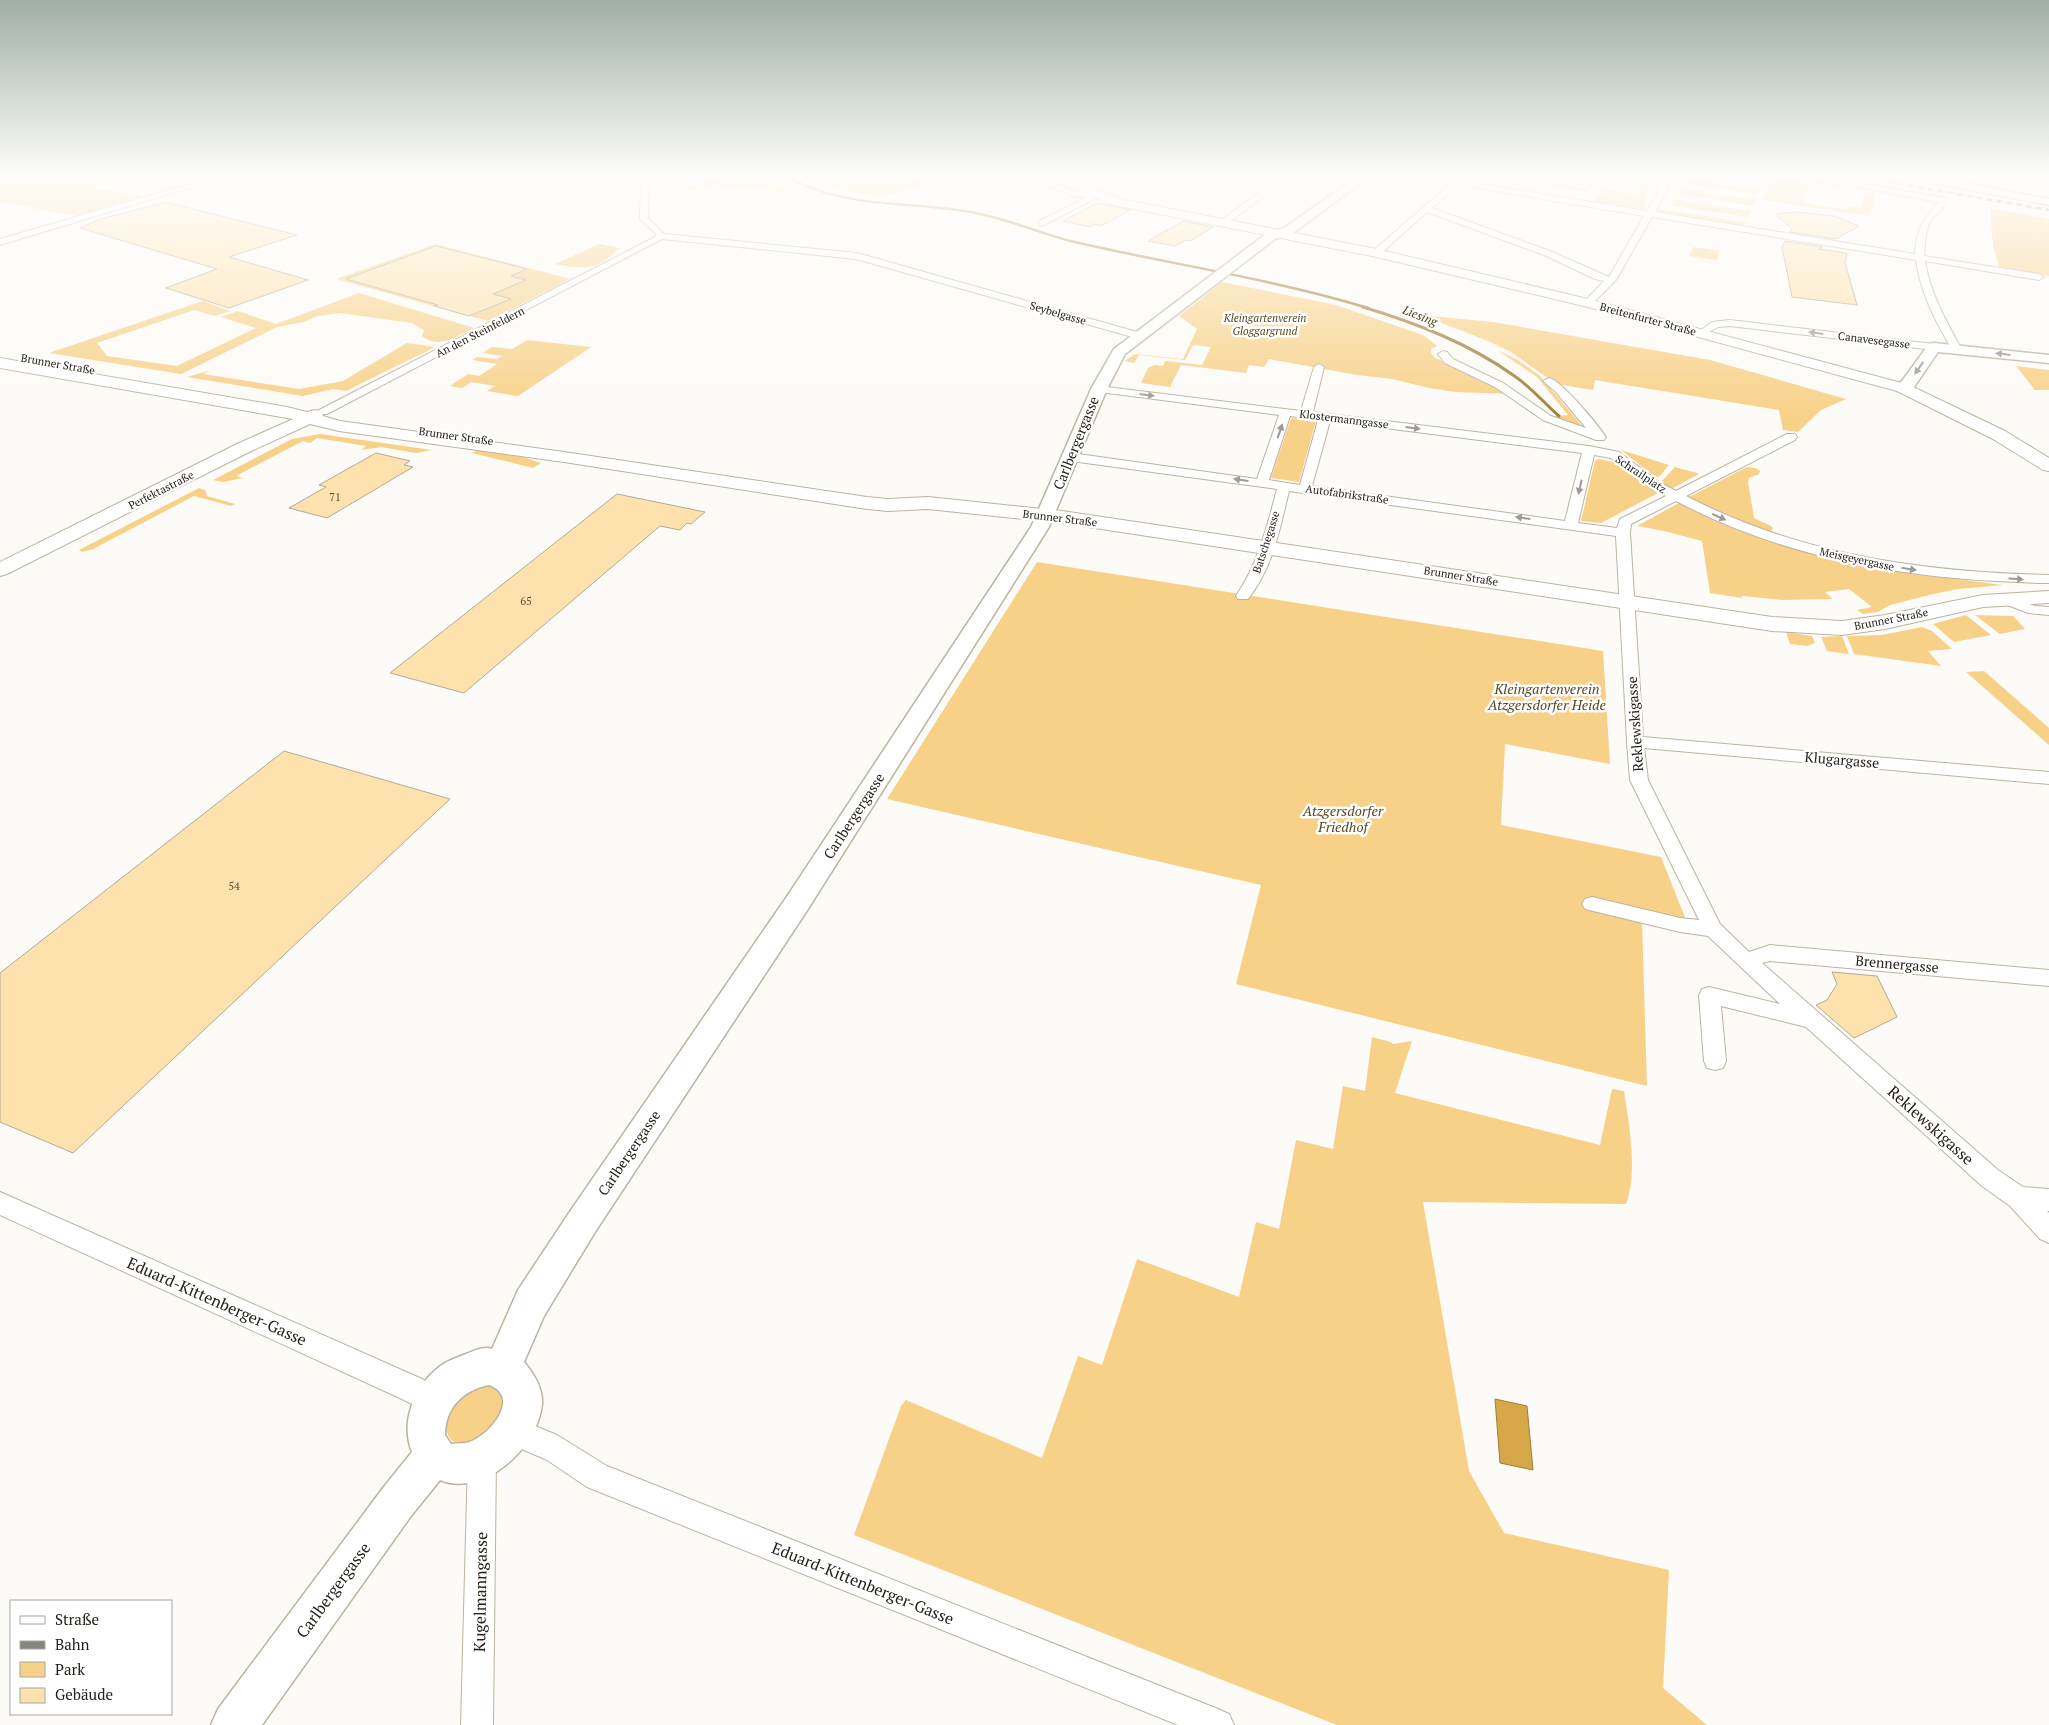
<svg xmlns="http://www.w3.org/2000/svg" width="2049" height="1725" font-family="'PT Serif',serif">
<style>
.green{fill:#f7d188}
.water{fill:#d5a748;stroke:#a07f3a}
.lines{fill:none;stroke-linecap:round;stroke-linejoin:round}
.stream-far1{stroke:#a07f3a;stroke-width:2.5}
.stream{stroke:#a07f3a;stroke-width:3}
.building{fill:#fee2ad;stroke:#b3a997}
.street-casing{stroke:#bdb3a1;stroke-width:2}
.secondary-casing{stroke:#bdb3a1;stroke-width:3}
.primary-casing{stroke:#bdb3a1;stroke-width:2}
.street{fill:#fff;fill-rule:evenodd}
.secondary{fill:#fff;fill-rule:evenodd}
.primary{fill:#fff;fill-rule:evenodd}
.rail-casing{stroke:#88857f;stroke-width:2.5}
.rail{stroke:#fff;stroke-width:2;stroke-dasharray:5;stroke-linecap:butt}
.oneway{fill:#9d9b98}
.labels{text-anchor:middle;stroke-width:5;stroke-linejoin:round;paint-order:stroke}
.far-street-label{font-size:11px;fill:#25211a;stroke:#fff}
.far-park-label{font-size:11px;font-style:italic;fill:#59461f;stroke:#fff}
.number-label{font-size:11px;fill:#5b513f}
.far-water-label{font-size:12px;font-style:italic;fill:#4f3c14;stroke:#fff}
.street-label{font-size:14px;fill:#25211a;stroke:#fff}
.park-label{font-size:14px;font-style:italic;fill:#59461f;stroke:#fff}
.near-street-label{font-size:16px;fill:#25211a;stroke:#fff}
</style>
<rect width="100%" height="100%" fill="#fdfbf7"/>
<path class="green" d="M0,176H133L96,188L145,196L77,216L0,202Z
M723,176H766L768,180L788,190L778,192L758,187L741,189L716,185L701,191L685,188Z
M801,176H904L927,185L878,197L825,187Z
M1617,176H1650L1645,210L1594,202L1605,189L1635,194L1640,192L1642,187H1639V185L1613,181Z
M1671,176L1759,189H1760L1757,194L1675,183L1669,180Z
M1796,178L1840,184L1839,187L1812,183L1803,200L1804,203L1848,210L1849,206L1861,207L1865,192L1876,193L1870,216L1763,200L1772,179Z
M1678,188L1755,199L1753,206L1682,195L1679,194L1680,191H1677Z
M1672,199L1750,211L1748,217L1673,206V202H1671Z
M1990,208L2049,219V276L2008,268L2000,269L1993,246Z
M1658,209L1666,210L1745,222L1744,226L1656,212Z
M436,244L570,279L488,321L336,279Z
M599,244L620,248C595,271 587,270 555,264Z
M1694,247L1720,251L1717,260L1689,256Z
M1222,282L1336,305L1423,335L1437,346L1431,349V353L1435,358L1468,371L1510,394L1456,392L1429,388L1392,379L1357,375L1269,359L1264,367L1249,365L1246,373L1181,365L1170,387L1141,383L1148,368L1155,365L1163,366L1165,361L1202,365L1211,347L1193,345L1185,360L1139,355L1134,363L1125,361L1135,354L1183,359L1197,329L1179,316Z
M359,293L474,328C457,336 439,350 422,336L424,330L412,323L340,313L318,316L304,322L277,327L181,374L49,353L203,301L230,311L215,316L194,310L97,343L107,356L177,366L256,328L221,317L238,311L276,324Z
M1421,315L1493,322L1710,360L1846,399L1821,410L1798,432L1783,430L1779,410L1595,380L1593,390L1556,384L1511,352L1488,341Z
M527,340L591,347L518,396L487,391L495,386L471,382L462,388L450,386L468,374L479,376L497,364L472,360L477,357L497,359L502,356L483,353L492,347L512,349Z
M407,343L435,347L346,391L333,389L303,396L187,377L211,370L203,374L299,389L343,381Z
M1497,350L1518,360L1540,376L1582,426L1576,427L1549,417L1568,415L1537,377Z
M2016,366L2049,370V390H2035Z
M1291,418L1316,421L1299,482L1271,478Z
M320,434L432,450L416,453L381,447L361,450L366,446L317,438L310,443L303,441L236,476L243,478L223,482L213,480L292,439Z
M477,450L523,457L541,463L533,468L472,453Z
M1621,450L1669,465L1659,477H1655Z
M1600,459L1616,463L1658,493L1601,523L1581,521L1595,460Z
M1675,467L1697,473L1699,474L1673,488L1668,487L1662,481Z
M1747,467L1755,468L1760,471L1759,474L1749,478L1748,482L1754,518L1771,526L1773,528L1771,531L1757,529L1687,498Z
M199,488L205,490L207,496L235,504L231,506L194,496L93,549L82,552L79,550Z
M1679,503L1740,530L1846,562L1910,573L2003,585L1958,589L1933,594L1890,605L1878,612L1863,614L1857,610L1872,607L1849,589L1825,592L1833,599L1782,600L1742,596V598L1710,593L1702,541L1664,531L1637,526Z
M1037,562L1603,651L1610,764L1505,744L1501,825L1661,857L1690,930L1642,921L1647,1086L1236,984L1261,885L887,799Z
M1966,615L1991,635L1954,642L1933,624Z
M1975,615L2013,616L2025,629L2000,634Z
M1922,627L1932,631L1952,649L1928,651L1941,666L1854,654L1847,636L1882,635Z
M1786,632L1812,636L1815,643L1807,646L1790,644Z
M1842,636L1849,654L1827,651L1821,637Z
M1984,671L2049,728V745L1966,672Z
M1372,1037L1391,1042L1393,1044L1412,1041L1395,1093L1600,1145L1612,1089L1624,1091C1629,1125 1638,1172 1626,1204L1423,1202L1469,1471L1504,1533L1669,1570L1663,1688L1707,1725H1337L854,1535L901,1406L906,1400L1042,1458L1078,1356L1102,1365L1137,1259L1239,1297L1256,1222L1279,1229L1296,1140L1333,1149L1343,1086L1365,1091Z
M486,1384L495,1386L502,1391L505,1412C500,1419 496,1428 490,1435C487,1438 480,1439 476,1441C436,1455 441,1410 464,1392C469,1388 479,1386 486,1384Z"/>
<path class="water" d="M1495,1399L1527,1406L1533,1470L1500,1463Z"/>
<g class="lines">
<path class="stream-far1" d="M786,176C842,209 908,201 970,212C1008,218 1042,235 1079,243C1175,265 1273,279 1368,308"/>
<path class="stream" d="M1363,307C1416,323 1468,343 1513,375C1530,386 1544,403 1559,416"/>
</g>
<path class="building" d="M1549,176H1599L1587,191L1548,185Z
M166,202L297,235L229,257L308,280L229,308L166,288L217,269L80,228L100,219Z
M1097,203L1130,210L1101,226L1095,224L1091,227L1063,221Z
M1798,212L1834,216L1859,226L1836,239L1790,232L1792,229L1775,214Z
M1183,221L1213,227L1190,241L1186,240L1175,246L1148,241Z
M1785,241L1823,247L1819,249L1847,253L1845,263L1857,305L1792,297L1782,247Z
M436,246L527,269L511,276L526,280L493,294L511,299L469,316L434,306L438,305L346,279Z
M376,453L410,461L404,465L413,467L327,518L289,508L326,487L319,485Z
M617,494L705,512L691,524L687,523L680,530L660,526L464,693L390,673Z
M284,751L450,799L73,1153L0,1122V973Z
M1832,972L1877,976L1897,1017L1854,1038L1816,1005L1827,1000L1837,984Z"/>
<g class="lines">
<g class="street-casing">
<path id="street" d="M217,176H229L0,245V239Z
M646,176H654L649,183L648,218L664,234L857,253L1144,334L1145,336L1140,339L1136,338L856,259L662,239L327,414H319L317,412L319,410L655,237L656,234L640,219L641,183Z
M1022,176C1041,176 1057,186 1075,191C1084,193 1095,190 1102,195L1042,226L1039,225V221L1087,197L1073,196Z
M1281,176H1290L1226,225H1220V221Z
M1412,176H1430L1455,180L1460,176H1466L1463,181L1647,211L1663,182L1667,180L1671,182L1655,212L1915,254C1917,226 1923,223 1938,202L1811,179L1807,177L1818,176L1946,198C1947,207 1936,213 1931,220C1925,231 1925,244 1924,256L2039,274L2044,277L2039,280L1925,261C1930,293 1946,321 1961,348L1956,351L1951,348C1935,320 1920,292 1916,260L1652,217L1616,280L1591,305L1588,306L1583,303L1604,281L1595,279L1544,255L1427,212L1379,255H1373V251L1450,184ZM1458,185L1644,216L1609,277L1550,251L1432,208Z
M1730,320L1934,344L1939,347L1934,350L1730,326L1718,327L1702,336L1697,333L1712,322Z
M1443,351L1447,352L1453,359L1503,383L1551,416L1586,428L1555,391L1543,381L1549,378C1562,381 1597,424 1606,437L1604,440H1596L1543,420L1495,387L1445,363L1438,354Z
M1319,364L1324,367L1313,412L1589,446L1619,452L1659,482L1676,491L1787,434H1795L1797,437L1795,440L1686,496C1800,555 1922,572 2049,575V583C1919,581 1792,562 1676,501L1631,524L1630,533L1643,737L2049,772V784L1644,748L1648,780L1720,924L1749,952L1770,945L2049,970V986L1770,961L1762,963L1998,1170L2023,1187L2049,1189V1211H2047L2049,1213V1243L2040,1239L2010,1206L1982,1186L1806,1027L1721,1006L1726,1061L1723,1068L1715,1070L1707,1068L1704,1061L1699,995L1702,989L1709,987L1780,1004L1708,936L1680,932L1585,909L1582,904L1585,899L1592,897L1680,918L1699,920L1630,780L1627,742L1616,536L1289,491C1280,528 1273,568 1248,599H1238L1236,596C1258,564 1267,527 1277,489L1071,461L1065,457L1071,453L1257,479L1279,415L1099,392L1093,389L1099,386L1301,411L1314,367ZM1290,416L1318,420L1300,485L1269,480ZM1330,421L1582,453L1565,521L1312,486ZM1594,455L1611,458L1651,488L1666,496L1620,519L1617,528L1578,523Z
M2005,595L2035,606L2049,607V615L2028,613L2000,602L1998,599L2000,596Z
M0,1192L422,1379L444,1391L448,1401L444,1411L434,1415L402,1399L0,1215Z
M513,1417L557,1435L607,1466L1218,1709L1229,1714L1234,1725H1178L587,1487L547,1460L503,1441L499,1431L503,1421Z
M482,1445L492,1449L496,1459L493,1725H461L468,1459L472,1449Z"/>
</g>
<g class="secondary-casing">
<path id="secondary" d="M1358,176H1370L1292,234L1275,239L1125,354L1107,389L1049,527L808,909L595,1232L544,1316L524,1362C534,1374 543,1388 542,1404C538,1447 484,1498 440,1480L411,1516L262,1725H211L218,1709L383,1488L412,1452C400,1423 414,1387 438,1368C446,1361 456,1358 466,1354C474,1351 484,1346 492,1349L518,1290L571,1210L788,895L1031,527L1091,389L1114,349L1267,233L1284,228ZM489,1385C520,1396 493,1431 474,1440C467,1444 459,1443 451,1444L445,1435C445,1408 463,1390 489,1385Z
M1907,176H1929L2049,199V205L1912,179Z
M1934,343L2049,355V363L1938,352L1914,387L1909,391H1897L1895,388L1902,381L1929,344Z"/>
</g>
<g class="primary-casing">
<path id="primary" d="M1048,176H1064L1120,199L1372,248L1588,299L1909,385L2005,431L2049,458V471L2043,470L1993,439L1897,391L1584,306L1457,276L1372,256L1113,205L1050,178Z
M0,358L287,407L307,412L315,410L321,411L323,416L340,421L564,452L867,497L888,499L928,497L1062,511L1772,617L1842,621L1885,615L1983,595L2049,591V603L1983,607L1885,629L1842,635L1772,631L1062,523L928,509L888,511L867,509L564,462L339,431L310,424L249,452L7,574L0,576V562L237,444L293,419L0,368Z"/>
</g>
<use href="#street" class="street"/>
<use href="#secondary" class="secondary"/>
<use href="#primary" class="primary"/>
<g class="rail-casing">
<path id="rail" d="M1854,176L2049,210"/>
</g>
<use href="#rail" class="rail"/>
</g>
<defs><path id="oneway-solid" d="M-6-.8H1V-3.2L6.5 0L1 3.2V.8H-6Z" transform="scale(1.25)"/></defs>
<g class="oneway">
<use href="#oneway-solid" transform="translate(1816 333) rotate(-173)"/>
<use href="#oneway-solid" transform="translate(2003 354) rotate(-173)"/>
<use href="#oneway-solid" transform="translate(1919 368) rotate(125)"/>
<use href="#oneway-solid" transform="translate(1147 395) rotate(7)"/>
<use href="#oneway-solid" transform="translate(1413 428) rotate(7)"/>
<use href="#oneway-solid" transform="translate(1280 431) rotate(-71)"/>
<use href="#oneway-solid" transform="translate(1241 480) rotate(-172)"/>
<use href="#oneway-solid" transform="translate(1580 487) rotate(103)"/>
<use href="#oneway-solid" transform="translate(1719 517) rotate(24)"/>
<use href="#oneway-solid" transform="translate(1523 518) rotate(-172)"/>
<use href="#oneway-solid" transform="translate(1909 569) rotate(9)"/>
<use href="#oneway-solid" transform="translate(2016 579) rotate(3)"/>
</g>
<linearGradient id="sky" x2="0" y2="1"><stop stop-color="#a0afa8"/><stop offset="0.42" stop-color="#fefdfb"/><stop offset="1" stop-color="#fefdfb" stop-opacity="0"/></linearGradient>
<rect width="2049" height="417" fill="url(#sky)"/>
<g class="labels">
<g class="far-street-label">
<text transform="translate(1058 313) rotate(16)" y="4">Seybelgasse</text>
<text transform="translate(1648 319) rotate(15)" y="4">Breitenfurter Straße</text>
<text transform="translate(480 332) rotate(-27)" y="4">An den Steinfeldern</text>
<text transform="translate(1874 340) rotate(7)" y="4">Canavesegasse</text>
<text transform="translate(58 364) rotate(10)" y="4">Brunner Straße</text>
<text transform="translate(1344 419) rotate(7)" y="4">Klostermanngasse</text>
<text transform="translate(456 436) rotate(8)" y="4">Brunner Straße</text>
<text transform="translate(1641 474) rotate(34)" y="4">Schrailplatz</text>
<text transform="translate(161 490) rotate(-27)" y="4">Perfektastraße</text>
<text transform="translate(1347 494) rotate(8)" y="4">Autofabrikstraße</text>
<text transform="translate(1060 518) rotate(7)" y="4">Brunner Straße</text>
<text transform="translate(1266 542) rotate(-72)" y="4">Batschegasse</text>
<text transform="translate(1857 559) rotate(12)" y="4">Meisgeyergasse</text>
<text transform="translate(1461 576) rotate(9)" y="4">Brunner Straße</text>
<text transform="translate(1891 619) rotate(-11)" y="4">Brunner Straße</text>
</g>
<g class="far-park-label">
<text x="1265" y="322">Kleingartenverein<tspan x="1265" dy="13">Gloggargrund</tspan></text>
</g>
<g class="number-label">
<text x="335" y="501">71</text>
<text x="526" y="605">65</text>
<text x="234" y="890">54</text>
</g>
<g class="far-water-label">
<text transform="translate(1420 316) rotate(22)" y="4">Liesing</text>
</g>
<g class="street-label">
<text transform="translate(1076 443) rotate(-68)" y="5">Carlbergergasse</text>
<text transform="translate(1635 724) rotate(-94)" y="5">Reklewskigasse</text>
<text transform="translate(1842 760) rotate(5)" y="5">Klugargasse</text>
<text transform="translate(854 816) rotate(-57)" y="5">Carlbergergasse</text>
<text transform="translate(1897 964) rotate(5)" y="5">Brennergasse</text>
<text transform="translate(629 1153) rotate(-56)" y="5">Carlbergergasse</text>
</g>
<g class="park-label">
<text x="1547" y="694">Kleingartenverein<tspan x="1547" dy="16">Atzgersdorfer Heide</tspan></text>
<text x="1343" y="816">Atzgersdorfer<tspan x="1343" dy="16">Friedhof</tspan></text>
</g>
<g class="near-street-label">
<text transform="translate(1931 1125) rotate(42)" y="6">Reklewskigasse</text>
<text transform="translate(217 1301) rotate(24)" y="6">Eduard-Kittenberger-Gasse</text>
<text transform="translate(863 1583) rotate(22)" y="6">Eduard-Kittenberger-Gasse</text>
<text transform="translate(333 1590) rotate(-54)" y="6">Carlbergergasse</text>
<text transform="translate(480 1592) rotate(-89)" y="6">Kugelmanngasse</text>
</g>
</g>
<rect x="10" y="1600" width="162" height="115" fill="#ffffff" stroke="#a8a6a3"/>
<rect x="20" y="1616" width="25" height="8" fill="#ffffff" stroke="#a8a6a3"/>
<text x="55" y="1625" font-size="15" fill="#25211a">Straße</text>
<rect x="20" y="1641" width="25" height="8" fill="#88857f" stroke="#a8a6a3"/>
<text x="55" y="1650" font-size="15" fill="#25211a">Bahn</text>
<rect x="20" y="1662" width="25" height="15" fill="#f7d188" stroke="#a8a6a3"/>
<text x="55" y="1675" font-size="15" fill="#25211a">Park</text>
<rect x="20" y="1688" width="25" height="15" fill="#fee2ad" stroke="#a8a6a3"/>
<text x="55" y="1700" font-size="15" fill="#25211a">Gebäude</text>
</svg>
